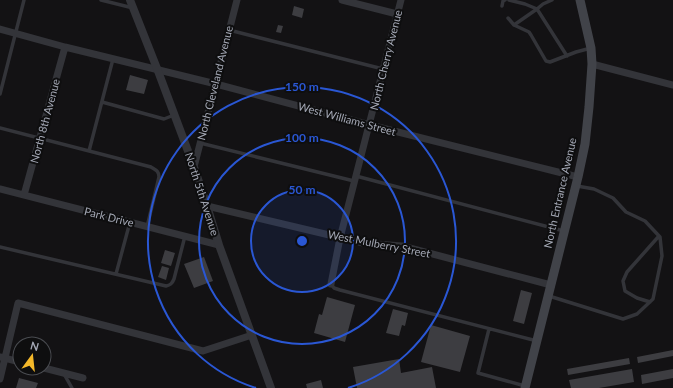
<svg xmlns="http://www.w3.org/2000/svg" width="673" height="388" font-family="Lato,sans-serif">
<style>
.building{fill:#3d3d41}
.lines{fill:none;stroke-linecap:round;stroke-linejoin:round}
.service{stroke:#333439;stroke-width:3.5}
.minor{stroke:#333439;stroke-width:7}
.tertiary{stroke:#333439;stroke-width:8}
.secondary{stroke:#414349;stroke-width:9}
.ring{fill:none;stroke:#2a57d4;stroke-width:2}
.labels{text-anchor:middle;stroke-width:4;stroke-linejoin:round;paint-order:stroke}
.street-label{font-size:11px;fill:#a4a8b5;stroke:#0e0e0f}
.centre{fill:#2a57d4;stroke:#0e0e0f;stroke-width:2}
.ring-label{font-size:12px;text-anchor:middle;font-weight:bold;fill:#2a57d4;stroke:#0e0e0f;stroke-width:4;stroke-linejoin:round;paint-order:stroke}
</style>
<rect width="100%" height="100%" fill="#131214"/>
<path class="building" d="M294,6L304,9L302,18L292,15Z
M278,25L283,26L281,33L276,32Z
M130,75L148,80L144,94L126,90Z
M165,250L175,253L171,266L161,263Z
M204,257L213,281L194,288L184,264Z
M162,266L169,268L166,280L158,277Z
M521,290L532,293L524,324L513,321Z
M327,297L355,305L345,342L314,333L319,314L322,315Z
M393,309L408,313L405,326L402,325L399,336L386,333Z
M431,325L470,336L460,372L421,362Z
M673,350V356L638,363L637,357Z
M629,358L630,364L568,375L567,369Z
M399,359L401,373L432,367L436,388H357L353,367Z
M632,369L634,382L599,388H571L569,380Z
M673,369V378L642,384L641,375Z
M19,378L38,383L36,388H16Z
M321,380L323,388H307L306,384Z"/>
<g class="lines">
<path class="service" d="M101,0L133,8
M509,0L525,4L537,9L543,4L552,0
M502,6L503,1L505,0
M508,18L514,25L529,32L531,35L546,61L550,62L576,52L591,48
M514,25L537,9L567,56
M229,30L383,69
M0,94L24,0
M102,102L164,119L174,115
M0,128L151,167C156,170 159,171 159,177L147,227
M200,143L354,181
M89,151L113,59
M356,176L564,231
M0,247L166,286C170,285 172,284 174,279L185,236
M116,274L130,222
M331,284L334,288L340,290L537,341
M549,296L623,319L637,314L653,299L662,256L660,237L645,221L626,212L613,198L594,189L577,186
M650,302L637,298L625,291L623,281L627,272L659,236
M489,329L478,373L525,386
M64,374L72,388"/>
<path class="minor" d="M342,0L397,14
M0,29L65,47L216,84L370,125L578,177
M592,64L673,85
M194,167L237,0
M0,189L219,245
M24,195L65,47
M207,206L363,243L402,246L551,285
M331,284L340,238L401,0
M0,357L20,362
M44,368L83,378
M0,379L18,303L203,351L252,335"/>
<path class="tertiary" d="M130,0L158,71L194,167L207,206L219,245L271,388"/>
<path class="secondary" d="M525,388L578,177L585,144L589,107L592,64L591,48L580,0"/>
</g>
<circle cx="302" cy="241" r="51" fill="#2a57d4" fill-opacity=".12"/>
<g class="ring">
<circle cx="302" cy="241" r="51"/>
<circle cx="302" cy="241" r="103"/>
<path d="M256 388A154 154 0 1 1 348 388"/>
</g>
<g class="labels">
<g class="street-label">
<text transform="translate(386 60) rotate(-76)" y="4">North Cherry Avenue</text>
<text transform="translate(215 83) rotate(-76)" y="4">North Cleveland Avenue</text>
<text transform="translate(347 119) rotate(15)" y="4">West Williams Street</text>
<text transform="translate(45 121) rotate(-75)" y="4">North 8th Avenue</text>
<text transform="translate(560 193) rotate(-77)" y="4">North Entrance Avenue</text>
<text transform="translate(202 194) rotate(72)" y="4">North 5th Avenue</text>
<text transform="translate(109 217) rotate(14)" y="4">Park Drive</text>
<text transform="translate(379 244) rotate(11)" y="4">West Mulberry Street</text>
</g>
</g>
<circle cx="302" cy="241" r="6" class="centre"/>
<g class="ring-label">
<text x="302" y="91">150 m</text>
<text x="302" y="142">100 m</text>
<text x="302" y="194">50 m</text>
</g>
<g transform="translate(32 356) rotate(15)"><circle r="19" fill="#0e0e0f" stroke="#4a4c51"/>
<path d="M0-3L7 15L0 10L-7 15Z" fill="#f4b82a"/>
<text y="-6" font-size="11" font-weight="bold" text-anchor="middle" fill="#a4a8b5">N</text>
</g>
</svg>
